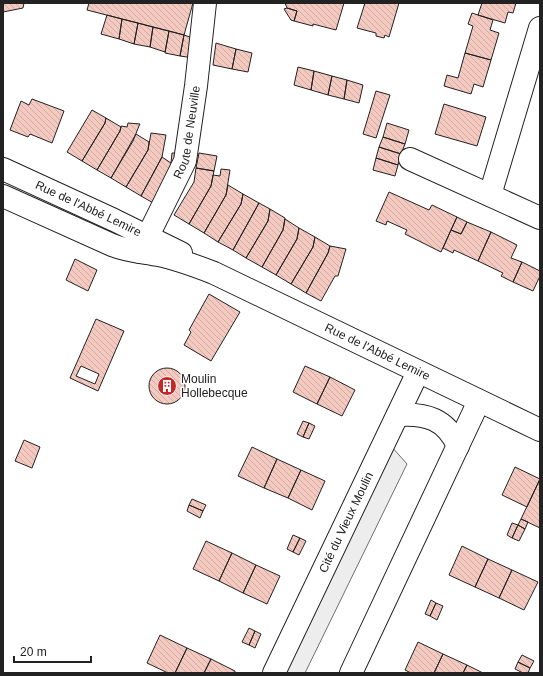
<svg xmlns="http://www.w3.org/2000/svg" width="543" height="676" font-family="Helvetica,sans-serif">
<style>
.parking{fill:#ededed;stroke:#6f6f6f}
.building{fill:url(#building-back-hatch);stroke:#222;fill-rule:evenodd}
.lines{fill:none;stroke-linecap:round;stroke-linejoin:round}
.minor-casing{stroke:#222;stroke-width:24}
.primary-casing{stroke:#222;stroke-width:24}
.minor{stroke:#fff;stroke-width:22}
.primary{stroke:#fff;stroke-width:22}
.labels{text-anchor:middle;stroke-width:3;stroke-linejoin:round;paint-order:stroke}
.street-label{font-size:12px;fill:#222;stroke:#fff}
.poi-label{font-size:12px;fill:#222;stroke:#fff;text-anchor:start}
</style>
<defs>
<pattern id="building-back-hatch" width="6" height="6" patternUnits="userSpaceOnUse"><rect width="6" height="6" fill="#f3c9c0"/><path d="M-1 5l2 2M0 0l6 6M5-1l2 2" fill="none" stroke="#d0aca5"/></pattern>
</defs>
<rect width="100%" height="100%" fill="#fff"/>
<path class="parking" d="M391,446L407,464L305,673H281Z"/>
<path class="building" d="M3,3H24L23,8L3,12Z
M89,3H193L184,35L87,10Z
M285,3H344L336,30L313,24V26L294,21L297,11L287,8Z
M365,3H399L389,37L385,35L384,38L376,36V33L357,28Z
M482,3H516L513,13L508,12L505,23L478,15Z
M287,8L297,11L294,21L291,20L284,9Z
M472,13L493,20L490,30L499,33L491,60L465,53L473,26L468,24Z
M107,15L122,19L119,39L101,34Z
M122,19L138,23L134,44L119,39Z
M138,23L153,27L150,47L134,44Z
M153,27L169,31L165,52L150,47Z
M169,31L184,35L180,56L165,53Z
M184,35L196,39L194,58L180,56Z
M216,43L236,49L232,69L213,65Z
M236,49L252,53L248,72L232,69Z
M465,53L491,60L483,87L474,84L471,94L444,86L447,75L458,78Z
M298,67L314,71L311,90L294,85Z
M314,71L332,76L328,95L311,90Z
M332,76L347,80L344,99L328,95Z
M347,80L363,85L359,103L344,99Z
M376,91L390,95L376,138L363,134Z
M32,99L64,111L52,143L30,134L28,137L10,130L21,101L29,105Z
M444,104L486,117L477,146L435,134Z
M92,110L106,118L105,123L82,161L67,152Z
M106,118L121,127L120,131L97,170L82,161L105,123Z
M128,123L140,124L139,126L133,141L111,178L97,170L120,131L121,126L127,127Z
M387,123L409,130L405,144L383,137Z
M151,133L166,135L162,157L141,196L126,187L148,150Z
M136,134L149,142L148,150L126,187L111,178Z
M383,137L405,144L401,154L379,147Z
M379,147L401,154L398,165L376,158Z
M172,153H180L155,204L141,196L162,157L171,163Z
M199,153L217,156L214,171L196,168Z
M376,158L398,165L395,176L373,170Z
M196,168L214,171L211,186L189,224L174,215L194,182Z
M221,169L230,170L226,195L204,233L189,224L211,186L213,175L220,176Z
M228,185L243,194L241,204L218,242L204,233L226,195Z
M389,192L429,210L432,205L457,217L441,252L405,234L407,230L387,221L386,225L376,221Z
M243,194L259,203L233,250L218,242L241,204Z
M259,203L270,209L268,221L246,258L233,250Z
M270,209L285,218L283,230L262,267L246,258L268,221Z
M457,217L467,222L461,234L451,230Z
M285,219L299,228L297,239L276,275L262,267L283,230Z
M467,222L491,232L478,261L454,250L453,253L443,248L451,230L461,234Z
M299,228L315,237L313,247L291,284L276,275L297,239Z
M491,232L517,245L511,258L522,262L513,282L501,276L503,273L478,261Z
M315,237L330,246L328,253L306,293L291,284L313,247Z
M330,246L346,249L338,276H335L321,301L306,293L328,253Z
M75,259L97,270L88,291L66,280Z
M522,262L540,271V276L533,291L513,282Z
M209,294L240,312L211,361L184,345L191,332L189,330Z
M96,319L124,331L98,391L70,378ZM81,366L99,374L95,384L76,376Z
M305,366L330,377L317,404L293,392Z
M149 386a18 18 0 1 1 36 0a18 18 0 1 1-36 0Z
M330,377L355,390L342,416L317,404Z
M303,421L309,423L303,437L297,434Z
M309,423L315,426L309,439L303,437Z
M24,440L40,447L32,468L15,461Z
M252,447L277,459L264,488L238,476Z
M277,459L301,470L288,498L264,488Z
M515,467L540,479L527,507L502,495Z
M301,470L325,481L312,510L288,498Z
M540,479V528L521,519Z
M192,499L206,505L203,511L189,505Z
M189,505L203,511L200,518L187,511Z
M521,519L528,522L525,529L518,525Z
M512,523L518,525L512,538L507,535Z
M518,525L525,529L519,541L512,538Z
M293,535L300,538L293,552L287,549Z
M300,538L306,541L299,555L293,552Z
M206,541L232,553L219,581L193,569Z
M462,546L488,559L475,587L449,575Z
M232,553L256,565L243,593L219,581Z
M488,559L512,570L499,598L475,587Z
M256,565L280,576L267,604L243,593Z
M512,570L538,582L524,610L499,598Z
M431,600L436,603L430,616L425,614Z
M436,603L443,606L437,620L430,616Z
M249,628L255,631L249,645L242,642Z
M255,631L261,634L255,648L249,645Z
M160,635L187,648L175,673H168L147,663Z
M418,642L443,654L434,673H411L405,670Z
M187,648L211,659L204,673H175Z
M443,654L467,665L463,673H434Z
M522,655L534,661L530,668L518,662Z
M211,659L235,671V673H204Z
M518,662L530,668L528,673H523L515,669Z
M467,665L483,673H463Z"/>
<g class="lines">
<g class="minor-casing">
<g id="minor">
<path d="M410,159L540,218"/>
<path d="M490,195L540,28"/>
<path id="s1" d="M140,252L185,161L196,86L205,3"/>
<path d="M398,415C426,413 446,419 458,446"/>
<path id="s2" d="M274,673L418,372"/>
<path d="M351,673L479,401"/>
</g>
</g>
<g class="primary-casing">
<g id="primary">
<path id="s3" d="M3,169L114,220L181,253"/>
<path id="s4" d="M3,196L112,245C127,251 142,252 158,255C178,259 196,266 214,273L540,430"/>
</g>
</g>
<use href="#minor" class="minor"/>
<use href="#primary" class="primary"/>
</g>
<defs>
<g id="building-disc" transform="scale(1)"><circle r="9.5" fill="#c62828" stroke="#fff"/><path d="M-4-6H4V6H1V3H-1V6H-4ZM-2.5-4.3h1.7v1.8h-1.7ZM.8-4.3h1.7v1.8H.8ZM-2.5-1h1.7V.8h-1.7ZM.8-1h1.7V.8H.8Z" fill="#fff"/></g>
</defs>
<g fill-rule="evenodd">
<use href="#building-disc" x="167" y="386"/>
</g>
<g class="labels">
<g class="street-label">
<text dy="4" stroke="none"><textPath href="#s1" startOffset="130">Route de Neuville</textPath></text>
<text dy="4" stroke="none"><textPath href="#s3" startOffset="94">Rue de l'Abbé Lemire</textPath></text>
<text dy="4" stroke="none"><textPath href="#s4" startOffset="407">Rue de l'Abbé Lemire</textPath></text>
<text dy="4" stroke="none"><textPath href="#s2" startOffset="167">Cité du Vieux Moulin</textPath></text>
</g>
<g class="poi-label">
<text x="181" y="383">Moulin<tspan x="181" dy="14">Hollebecque</tspan></text>
</g>
</g>
<rect width="543" height="676" fill="none" stroke="#222222" stroke-width="8"/>
<path d="M14 656v6h77v-6" fill="none" stroke="#222222" stroke-width="2"/>
<text x="20" y="656" font-size="12" fill="#222222" stroke="#ffffff" stroke-width="3" paint-order="stroke">20 m</text>
</svg>
